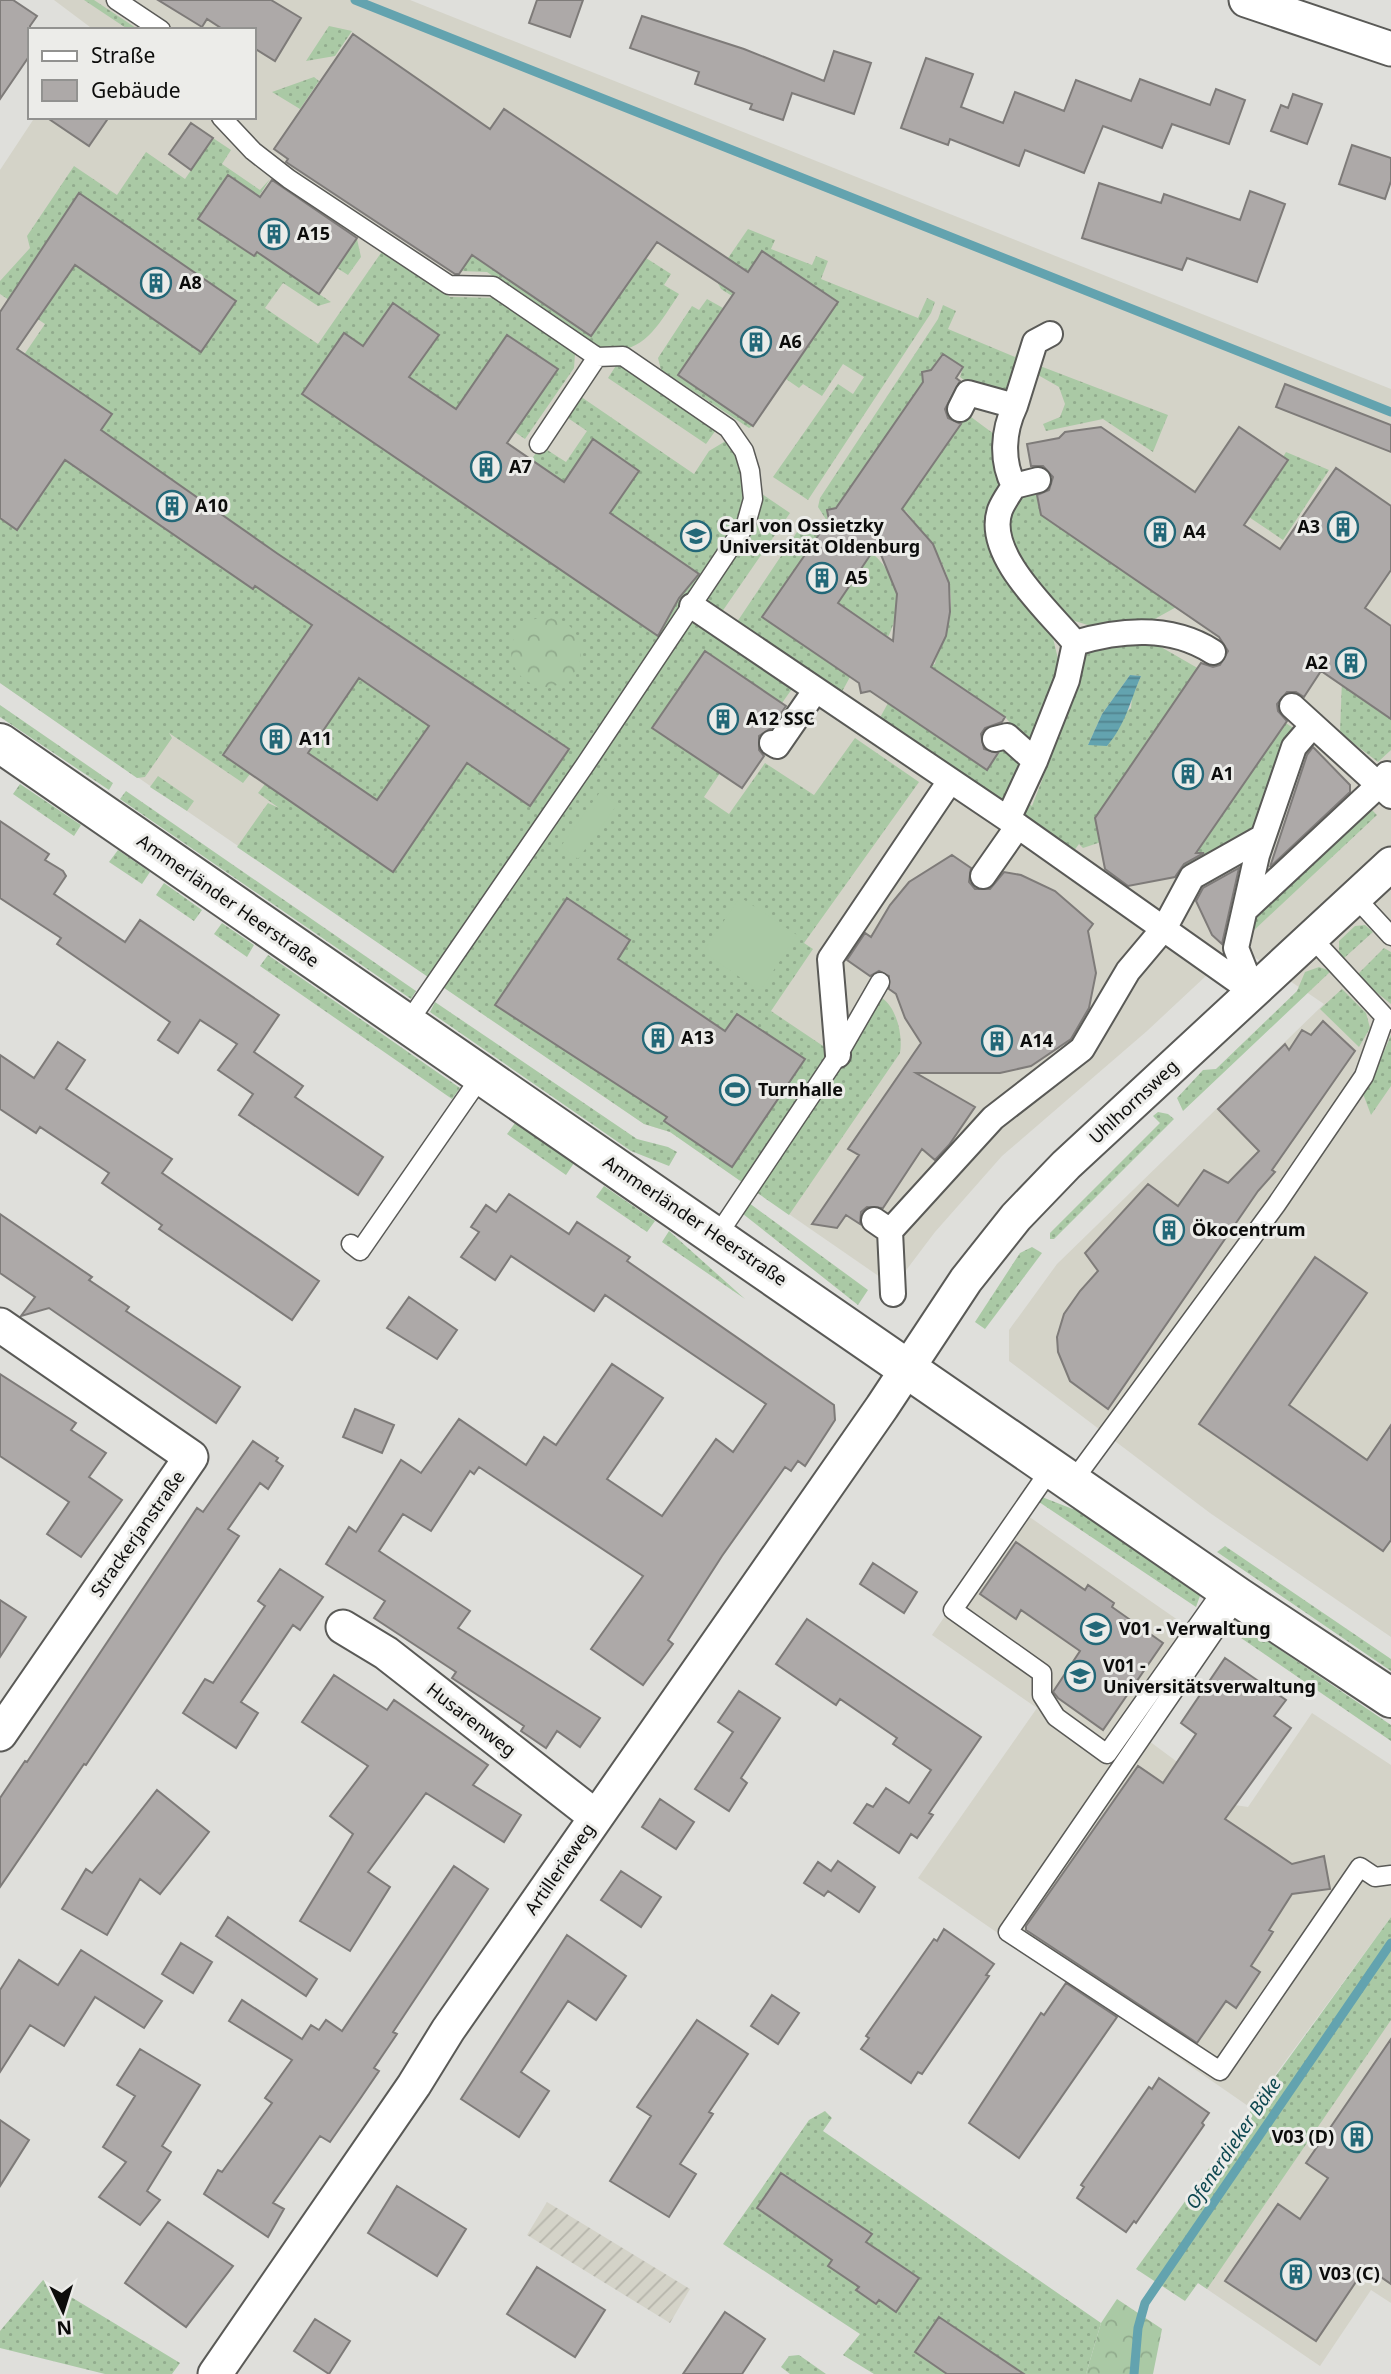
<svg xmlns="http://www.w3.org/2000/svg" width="1391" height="2374" font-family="'Noto Sans',sans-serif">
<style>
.built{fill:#d4d3c8}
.industrial{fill:url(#industrial-furrows)}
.grass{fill:url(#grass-dots);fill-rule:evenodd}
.forest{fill:url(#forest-crowns)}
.pitch{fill:#aac9a5}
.water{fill:url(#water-rules)}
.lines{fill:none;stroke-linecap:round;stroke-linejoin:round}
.stream{stroke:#63a3af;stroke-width:9}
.building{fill:#ada9a8;stroke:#7e7b79;stroke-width:2;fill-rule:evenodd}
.service-casing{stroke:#5a5a57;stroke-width:21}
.pedestrian-casing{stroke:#5a5a57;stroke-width:28}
.minor-casing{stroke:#5a5a57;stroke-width:37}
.tertiary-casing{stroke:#5a5a57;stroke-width:42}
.service{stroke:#fff;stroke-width:18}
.pedestrian{stroke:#fff;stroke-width:24}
.minor{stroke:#fff;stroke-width:33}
.tertiary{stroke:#fff;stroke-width:38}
.labels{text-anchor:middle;stroke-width:6;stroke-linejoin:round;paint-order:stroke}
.poi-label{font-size:18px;font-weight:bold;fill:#0c0c0b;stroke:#ecece9;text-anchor:start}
.street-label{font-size:18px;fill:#0c0c0b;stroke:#ecece9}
.water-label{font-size:19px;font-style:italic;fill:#0e4851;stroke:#ecece9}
</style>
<defs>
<pattern id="industrial-furrows" width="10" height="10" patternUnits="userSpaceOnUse" patternTransform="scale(1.75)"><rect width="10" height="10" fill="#d4d3c8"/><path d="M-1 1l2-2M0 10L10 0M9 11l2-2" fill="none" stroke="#b5b4aa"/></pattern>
<pattern id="grass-dots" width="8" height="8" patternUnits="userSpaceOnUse" patternTransform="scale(1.75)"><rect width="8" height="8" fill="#aac9a5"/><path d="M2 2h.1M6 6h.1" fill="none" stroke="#91ab8d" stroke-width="1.8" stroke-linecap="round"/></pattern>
<pattern id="forest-crowns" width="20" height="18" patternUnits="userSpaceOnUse" patternTransform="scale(1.75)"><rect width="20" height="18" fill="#aac9a5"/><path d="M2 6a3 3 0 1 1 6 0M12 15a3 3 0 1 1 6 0" fill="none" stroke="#91ab8d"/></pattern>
<pattern id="water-rules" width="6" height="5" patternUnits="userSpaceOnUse" patternTransform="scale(1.75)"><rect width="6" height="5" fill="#63a3af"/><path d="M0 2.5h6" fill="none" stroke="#50838d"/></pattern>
</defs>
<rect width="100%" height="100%" fill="#dfdfdb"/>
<path class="built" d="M54,0H410L1391,389V1637L1210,1513L1009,1361V1330L1057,1264L1324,1004L1238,946L1147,1031L1002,1156L935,1232L904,1273L880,1277L670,1132L644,1124L0,683V170L35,117H254V30H94Z
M1018,1509L1198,1634L1133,1729L1235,1805L1248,1807L1312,1713L1391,1765V1917L1251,2108L918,1878L1037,1708L932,1635Z
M1391,2008V2303L1371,2290L1320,2366L1198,2283Z"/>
<path class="industrial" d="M547,2202L690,2289L670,2323L527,2235Z"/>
<path class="grass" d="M84,0H94L139,30H129Z
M329,26L352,31L335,56L306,61Z
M314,77L319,81L300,109L272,92Z
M213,138L231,150L222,164L260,190L270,179L259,196L228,175L198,219L253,256L257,252L331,302L318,306L283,283L265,308L318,344L383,250L450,297L497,298L575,354L574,368L525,439L512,430L504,441L531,460L541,446L566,462L587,431L562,414L574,392L694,474L709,451L734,436L753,488L790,513L715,622L799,679L782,703L705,651L653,728L720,773L704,797L729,814L765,763L814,795L855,738L919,782L804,943L813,949L771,1011L841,1058L882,998C897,1008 903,1036 900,1053L789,1215L670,1132L644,1124L237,847L268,803L279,808L258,793L265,784L250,774L243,783L169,733L172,738L145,777L137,778L0,683V390L45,324L0,294V281L30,248L27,236L74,166L117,195L146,152L185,179Z
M291,194L357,239L361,257L348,275L337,268L349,249Z
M748,229L775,240L771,249L812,265L816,256L828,261L821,279L918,318L927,298L935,302L931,313L808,500L773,477L838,384L853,394L864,377L843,364L822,396L803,384L799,388L786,379L837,302L763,251L732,296L721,289L715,277Z
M472,255L591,336L646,258L671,274L664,285L679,294C657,327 640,362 594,346L487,272L461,271Z
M707,299L723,308L678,375L753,426L749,428L661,370L658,358L692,306L699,310Z
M943,305L956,311L948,329L1015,357L1023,338L1031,341L1012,391C993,397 975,388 960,377L963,367L942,354L931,370L922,372L923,382L836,508L827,510V521L818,507L820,498L938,319Z
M1047,347L1040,366L1168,415L1153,452L1103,419L1046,431L1043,424L1060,417L1065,404L1059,387L1038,375L1035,353Z
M619,361L718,427L706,444L608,378Z
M967,414L1002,440L1000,480L994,512L1051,630L1062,675L1032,742L1013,733L1012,725L1005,717L929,666L935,664C936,654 944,644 946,634C962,577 937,552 906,511H901Z
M1286,452L1329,470L1283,540L1228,503L1256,507L1288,461L1283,457Z
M1041,490L1045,513L1180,605L1142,626L1104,630L1065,618L1010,555L1007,509L1015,498Z
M803,523L820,533L762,617L850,677L838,699L733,628Z
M872,553C898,576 904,606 888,637L838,603Z
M1142,641L1161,647L1201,670L1104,841L1083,848L1079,844L1070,856L1026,827L1025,801L1032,806L1058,739L1051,735L1071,679L1087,649ZM1130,675L1141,676L1132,697L1131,708L1088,745L1102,714Z
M1342,679L1391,713V750L1378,762L1340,733Z
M888,703L986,770L1000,751L994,746L998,740L1022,761L1007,804L876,725Z
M0,705L113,783L109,790L0,717Z
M1283,721L1296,730L1255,839L1178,873Z
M158,776L194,801L187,811L150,787Z
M20,784L81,825L74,836L13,794Z
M126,791L416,991L411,999L120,799Z
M1368,806L1377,815L1251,933L1260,905Z
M118,850L150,872L142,884L109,862Z
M164,883L202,910L194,921L156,895Z
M222,923L254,945L247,957L214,934Z
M1365,925L1373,932L1343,959L1339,952V941L1355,926Z
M1384,948L1391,952V1004L1356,976Z
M268,955L460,1088L452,1099L260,966Z
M1319,967L1331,971L1183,1111L1177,1098L1203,1070L1216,1069L1297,991L1305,972Z
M1342,989L1366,1013L1370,1028L1359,1047L1320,1009Z
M435,1002L637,1139L668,1147L677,1152L669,1166L631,1151L430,1012Z
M1391,1035V1086L1371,1115L1362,1091L1377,1068Z
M1158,1112L1168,1114L1174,1119L1054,1239H1050V1233L1160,1123L1153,1116Z
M515,1123L574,1163L566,1175L507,1134Z
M604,1186L655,1221L647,1232L596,1197Z
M745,1200L868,1290L858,1305L738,1210Z
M669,1231L745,1299L662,1242Z
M1032,1247L1042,1253L985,1329L975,1322L1020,1253Z
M1042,1497L1088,1515L1201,1593L1196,1607L1039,1502Z
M1225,1546L1391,1659V1671L1217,1552Z
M1239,1622L1391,1725V1741L1225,1627Z
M1391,1917V2020L1207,2289L1198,2283L1185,2301L1136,2269Z
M825,2111L832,2118L823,2131L1101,2323L1086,2374H1024L939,2317L915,2352L947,2374H874L843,2355L860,2334L723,2244L809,2120ZM781,2173L872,2234L866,2242L919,2278L896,2312L879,2300L876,2304L856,2291L859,2287L828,2266L832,2260L758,2209Z
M43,2280L180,2363L172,2374H105L0,2348V2331Z
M799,2355L826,2374H790L781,2367L789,2356Z"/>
<path class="forest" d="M511 652a35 35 0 1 1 70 0a35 35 0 1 1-70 0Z
M1117,2299L1162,2329L1153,2374H1086L1101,2323Z"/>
<path class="pitch" d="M600,792L617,805L578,859L561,846Z
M740,897L797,935L760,991L703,952Z"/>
<path class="water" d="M1130,675L1141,676C1130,701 1126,724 1107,746L1088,745L1102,714Z"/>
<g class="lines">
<path class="stream" d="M355,0L1391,412
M1134,2374L1138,2328L1145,2303L1391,1943"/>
</g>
<path class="building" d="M0,0H13L37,16L30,26V55L0,99Z
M158,0H271L301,18L275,61L254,48V30H224L207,19L202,27Z
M537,0H583L570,37L529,23Z
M642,16L744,49L824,81L834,51L871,63L854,114L792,93L783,120L750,109L752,104L695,84L699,72L630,48Z
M353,34L490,129L504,109L748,272L762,251L838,302L753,426L678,375L734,293L657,242L591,336L472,255L459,274H455L286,162L288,159L274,149Z
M926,58L973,74L961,107L1003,123L1015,92L1064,111L1076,80L1131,101L1140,79L1210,105L1216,89L1245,100L1229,144L1172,124L1162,148L1103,126L1084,173L1025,150L1019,166L950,139L948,145L901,128Z
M1293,94L1322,104L1307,144L1271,131L1281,105L1288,108Z
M46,117H109L89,146Z
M191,123L213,138L191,170L169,154Z
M1352,145L1391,158V181L1385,199L1339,184Z
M228,175L260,197L272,180L357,238L319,294L257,252L254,256L198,219Z
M1099,183L1161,203L1164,194L1240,220L1250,191L1285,204L1257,282L1187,258L1182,270L1082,238Z
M79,193L236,301L201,352L75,265L17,349L112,414L101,430L278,554L569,749L530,806L467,763L393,872L223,755L312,625L255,586L253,589L65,460L17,530L0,518V312ZM359,678L429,726L377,800L308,753Z
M393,303L439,335L409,377L456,409L507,335L558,369L507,443L564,482L593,439L639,471L610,513L699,574L679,598L658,636L302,394L344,333L363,346Z
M943,354L963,367L956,378L960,381L945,409L948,418L961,424L902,509L933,544L949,583L950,612L946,636L931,667L1005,717L1002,722L985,728L981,734L984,749L998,753L987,770L870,691L861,693L859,683L762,617L829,520L827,510L836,508L923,382L922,372L931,370ZM877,545L897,594L893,641L838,603Z
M1285,384L1391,425V452L1276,407Z
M1101,427L1195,492L1239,427L1288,460L1244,525L1280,549L1336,468L1391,506V570L1365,608L1391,626V719L1321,671L1304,697L1296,692H1287L1277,704L1278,711L1287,721L1196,853H1204L1184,864L1175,877L1128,886L1105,869L1095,818L1201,663L1213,667L1220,665L1228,651L1219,637L1041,515L1037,495L1049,490L1053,477L1043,466H1031L1027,444L1059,438L1065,432Z
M705,651L786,706L771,728L759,736V750L764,756L742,788L652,728Z
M1313,747L1350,785V792L1270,867L1307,755Z
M0,821L49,854L45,860L63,871L66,876L54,894L125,942L140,920L279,1015L254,1052L303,1086L295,1097L383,1157L358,1195L239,1115L253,1094L218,1070L237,1044L200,1020L178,1053L158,1040L170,1022L57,944L61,938L0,898Z
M952,855L971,868L969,882L975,889H990L1004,872L1021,875L1055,891L1093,924L1088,931L1096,973L1089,1008L1071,1039L1031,1066L1000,1073H916L975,1107L949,1145L935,1160L922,1149L883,1208L867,1207L861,1212L860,1224L846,1215L837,1228L812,1224L859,1155L848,1149L921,1043L905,1018L896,994L889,989V976L879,971L870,976L847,960L865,933L871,937L890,905L909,882Z
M1239,868L1222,944L1212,935L1196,901L1203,888Z
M567,898L630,940L618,959L725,1031L737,1014L805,1059L732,1167L664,1121L667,1117L495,1005Z
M1323,1021L1355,1051L1272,1170L1275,1172L1258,1191L1108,1409L1070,1381L1058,1352L1057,1337L1064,1314L1080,1291L1098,1271L1085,1253L1148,1184L1178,1206L1204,1170L1228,1183L1259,1151L1218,1109L1285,1044L1289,1050L1302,1030L1311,1035Z
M58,1042L85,1060L66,1089L172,1159L162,1173L319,1281L292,1320L159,1229L162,1225L102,1183L109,1173L40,1127L36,1133L0,1109V1055L34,1078Z
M509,1194L569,1234L577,1222L630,1257L627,1261L834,1405L835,1420L805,1466L798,1461L791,1471L785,1467L722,1556L668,1640L673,1644L643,1685L591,1649L643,1576L479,1467L474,1474L470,1471L431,1531L403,1514L379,1551L470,1611L458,1628L600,1718L580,1747L557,1731L546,1748L521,1731L524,1726L452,1678L456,1672L374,1618L385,1601L326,1564L349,1527L356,1532L401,1460L421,1473L459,1419L526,1465L544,1437L556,1445L612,1364L663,1398L607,1479L662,1516L716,1439L733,1452L766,1404L605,1295L594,1311L511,1256L495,1280L461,1257L479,1232L471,1227L486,1205L496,1212Z
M0,1214L92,1277L89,1280L129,1307L126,1311L240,1387L216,1423L49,1308L21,1316L35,1297L0,1273Z
M1315,1257L1367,1293L1289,1405L1367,1460L1391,1425V1540L1383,1551L1199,1424Z
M409,1297L457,1330L437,1359L387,1328Z
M0,1374L76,1423L71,1430L106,1453L89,1477L122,1500L81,1557L47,1534L69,1502L0,1456Z
M355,1409L394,1425L382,1453L343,1437Z
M253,1441L278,1458L276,1461L283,1466L268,1489L260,1483L228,1529L239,1536L86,1765L84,1764L0,1887V1798L25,1761L27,1762L197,1508L203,1512Z
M1016,1542L1085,1590L1088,1585L1114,1603L1112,1607L1163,1643L1103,1730L1058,1698L1053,1692L1080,1651L1021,1610L1016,1619L980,1594Z
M873,1563L917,1592L904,1613L860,1584Z
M280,1569L323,1597L300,1630L293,1625L241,1702L258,1713L236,1748L183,1713L205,1679L213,1683L265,1606L258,1601Z
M0,1600L26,1617L0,1657Z
M807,1619L981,1737L929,1813L933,1815L917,1838L911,1834L899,1853L854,1823L867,1804L873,1807L886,1788L909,1803L931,1770L893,1744L897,1738L840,1699L836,1705L776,1664Z
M1225,1658L1286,1700L1274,1716L1291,1728L1225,1819L1292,1864L1324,1856L1330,1889L1292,1894L1269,1930L1273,1932L1251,1966L1260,1972L1236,2008L1226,2001L1197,2043L1026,1930V1926L1138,1766L1163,1783L1196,1734L1181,1723Z
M334,1675L387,1710L394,1700L488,1765L473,1785L521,1815L504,1842L426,1793L368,1872L390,1887L350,1951L300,1921L353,1834L330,1816L368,1766L302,1722Z
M739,1691L780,1718L741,1778L747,1783L729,1811L695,1789L733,1732L718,1722Z
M157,1790L209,1832L160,1894L140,1879L107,1935L62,1909L86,1869L92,1873Z
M660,1799L694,1822L676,1849L642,1827Z
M838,1861L875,1887L859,1912L828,1891L824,1896L804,1883L818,1862L831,1871Z
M454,1866L488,1889L393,2032L397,2034L374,2068L379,2071L362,2096L330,2142L320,2136L273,2203L284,2209L268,2237L204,2194L218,2170L222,2172L272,2103L265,2098L292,2060L229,2021L242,2000L302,2039L311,2025L319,2030L326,2020L342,2031Z
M621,1871L661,1897L641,1927L601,1900Z
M228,1917L317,1979L306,1996L216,1936Z
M944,1929L994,1964L986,1975L989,1976L922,2074L918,2072L911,2083L861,2049L869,2038L866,2036L934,1939L937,1941Z
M567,1935L626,1976L596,2020L568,2001L521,2072L549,2091L519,2137L461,2099Z
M181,1943L212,1962L193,1993L162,1974Z
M81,1950L162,2001L144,2028L95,1997L64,2046L30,2025L0,2072V1990L19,1960L58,1985Z
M1066,1983L1117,2017L1019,2158L969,2123L1041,2013L1044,2015Z
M772,1995L799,2013L778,2044L751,2026Z
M697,2020L748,2054L709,2112L713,2114L680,2164L696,2174L669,2217L610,2181L651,2116L637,2107Z
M1391,2039V2284L1366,2267L1316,2341L1225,2281L1278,2204L1300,2219L1328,2178L1306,2163Z
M140,2049L200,2085L162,2146L171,2152L147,2191L160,2200L140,2225L99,2197L126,2162L103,2147L135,2096L117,2085Z
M1159,2078L1209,2113L1202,2123L1204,2125L1136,2223L1134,2221L1126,2232L1077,2198L1084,2187L1081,2185L1149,2087L1152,2089Z
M0,2120L29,2140L0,2186Z
M781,2173L872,2234L866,2242L919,2278L896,2312L879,2300L876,2304L856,2290L859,2287L828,2266L832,2260L757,2208Z
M397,2186L466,2229L437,2276L368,2233Z
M168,2222L233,2266L186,2327L125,2283Z
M537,2267L605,2310L575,2357L507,2314Z
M725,2312L765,2339L742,2374H683Z
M939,2317L1024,2374H947L915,2352Z
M315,2319L350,2341L329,2374L294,2351Z"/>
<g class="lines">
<g class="service-casing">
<path id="service" d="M116,0L161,30
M221,117L253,151L289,179L449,285L493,286L597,357L623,356L728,428L744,451L750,471L753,499L746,524L585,765L407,1024
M539,444L597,357
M1355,897L1391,936
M1312,938L1385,1017L1391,1020
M717,1236L838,1055L880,982
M351,1244L360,1251L482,1075
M1052,1467L953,1610L1042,1673V1695L1056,1717L1107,1754L1225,1587
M1073,1481L1276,1205L1364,1076L1385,1017
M1238,1597L1008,1932L1220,2071L1360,1867L1375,1877L1391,1875"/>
</g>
<g class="pedestrian-casing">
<path id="pedestrian" d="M1015,406L1035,342L1050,334
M960,409L968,393L1015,406C1003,431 1001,461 1014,486C1009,494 1003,502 1000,510C984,555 1050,612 1075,643C1122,629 1171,625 1213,652
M1014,486L1038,480
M692,606L1018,826L983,876
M1292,706L1391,796
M995,739L1007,736L1035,761L1008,819
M772,743L777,746L815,691
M1035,761L1067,680L1075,643
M1018,826L1253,992
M1247,908L1379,785L1387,774
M1253,991L1236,948L1257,855L1294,747L1313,725
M838,1055L830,959L950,781
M874,1220L890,1231L893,1294
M890,1231L993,1118L1082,1049L1128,971L1165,927L1192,877L1263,837"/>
</g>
<g class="minor-casing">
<path id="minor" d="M1246,0L1391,49
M0,1325L191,1457L0,1734
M343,1627L386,1653L596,1817
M215,2374L414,2085L448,2030L882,1407L966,1280L1016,1217L1066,1165L1391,864"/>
</g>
<g class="tertiary-casing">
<path id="tertiary" d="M0,743L1238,1597L1391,1698"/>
</g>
<use href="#service" class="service"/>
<use href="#pedestrian" class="pedestrian"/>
<use href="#minor" class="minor"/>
<use href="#tertiary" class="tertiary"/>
</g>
<defs>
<g id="building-ring" transform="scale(1.575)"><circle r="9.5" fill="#ecece9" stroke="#236878" stroke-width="1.5"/><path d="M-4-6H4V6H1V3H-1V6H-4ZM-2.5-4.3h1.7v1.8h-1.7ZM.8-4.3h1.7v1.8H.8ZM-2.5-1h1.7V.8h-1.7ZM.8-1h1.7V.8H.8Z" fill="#236878"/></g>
<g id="university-ring" transform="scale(1.575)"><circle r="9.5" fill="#ecece9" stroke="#236878" stroke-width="1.5"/><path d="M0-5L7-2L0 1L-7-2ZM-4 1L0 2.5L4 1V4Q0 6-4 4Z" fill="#236878"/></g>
<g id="stadium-ring" transform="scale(1.575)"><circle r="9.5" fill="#ecece9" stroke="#236878" stroke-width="1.5"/><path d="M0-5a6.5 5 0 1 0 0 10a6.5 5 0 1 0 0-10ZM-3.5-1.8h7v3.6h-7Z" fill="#236878"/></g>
</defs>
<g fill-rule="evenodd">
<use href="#building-ring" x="274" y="234"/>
<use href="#building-ring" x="156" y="283"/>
<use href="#building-ring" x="756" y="342"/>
<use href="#building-ring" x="486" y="467"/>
<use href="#building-ring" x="172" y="506"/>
<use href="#building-ring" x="1343" y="527"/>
<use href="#building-ring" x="1160" y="532"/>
<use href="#university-ring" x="696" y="536"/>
<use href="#building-ring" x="822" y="578"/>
<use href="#building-ring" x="1351" y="663"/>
<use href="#building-ring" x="723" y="719"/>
<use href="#building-ring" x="276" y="739"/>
<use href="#building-ring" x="1188" y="774"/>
<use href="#building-ring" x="658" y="1038"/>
<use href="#building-ring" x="997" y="1041"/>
<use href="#stadium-ring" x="735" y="1090"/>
<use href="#building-ring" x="1169" y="1230"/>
<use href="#university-ring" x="1096" y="1629"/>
<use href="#university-ring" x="1080" y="1676"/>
<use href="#building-ring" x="1357" y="2137"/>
<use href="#building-ring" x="1296" y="2274"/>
</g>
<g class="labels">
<g class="poi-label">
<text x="297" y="240">A15</text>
<text x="179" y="289">A8</text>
<text x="779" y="348">A6</text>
<text x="509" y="473">A7</text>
<text x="195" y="512">A10</text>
<text x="719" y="532">Carl von Ossietzky<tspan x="719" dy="21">Universität Oldenburg</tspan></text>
<text x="1320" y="533" text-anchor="end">A3</text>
<text x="1183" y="538">A4</text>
<text x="845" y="584">A5</text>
<text x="1328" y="669" text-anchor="end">A2</text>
<text x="746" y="725">A12 SSC</text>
<text x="299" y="745">A11</text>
<text x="1211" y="780">A1</text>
<text x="681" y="1044">A13</text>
<text x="1020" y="1047">A14</text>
<text x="758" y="1096">Turnhalle</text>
<text x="1192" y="1236">Ökocentrum</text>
<text x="1119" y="1635">V01 - Verwaltung</text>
<text x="1103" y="1672">V01 -<tspan x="1103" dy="21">Universitätsverwaltung</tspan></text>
<text x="1334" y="2143" text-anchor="end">V03 (D)</text>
<text x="1319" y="2280">V03 (C)</text>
</g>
<g class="street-label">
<text transform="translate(228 901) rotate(35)" y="6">Ammerländer Heerstraße</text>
<text transform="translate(1134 1102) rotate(-43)" y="6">Uhlhornsweg</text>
<text transform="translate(695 1221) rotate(34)" y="6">Ammerländer Heerstraße</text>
<text transform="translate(138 1534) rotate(-55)" y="6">Strackerjanstraße</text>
<text transform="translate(471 1720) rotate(38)" y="6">Husarenweg</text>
<text transform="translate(560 1869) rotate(-55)" y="6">Artillerieweg</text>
</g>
<g class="water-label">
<text transform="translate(1233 2143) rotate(-56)" y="7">Ofenerdieker Bäke</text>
</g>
</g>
<rect x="28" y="28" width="228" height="91" fill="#ecece9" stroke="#929290" stroke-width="2"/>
<rect x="42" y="51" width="35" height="10" fill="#ffffff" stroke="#929290" stroke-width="2"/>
<text x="91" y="63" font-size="21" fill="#0c0c0b">Straße</text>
<rect x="42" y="80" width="35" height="21" fill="#ada9a8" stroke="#929290" stroke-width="2"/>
<text x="91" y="98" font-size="21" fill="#0c0c0b">Gebäude</text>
<g transform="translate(63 2311) rotate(176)" stroke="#ecece9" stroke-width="5" paint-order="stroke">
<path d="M0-5L12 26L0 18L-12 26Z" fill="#0c0c0b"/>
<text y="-10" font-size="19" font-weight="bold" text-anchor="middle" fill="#0c0c0b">N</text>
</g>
</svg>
